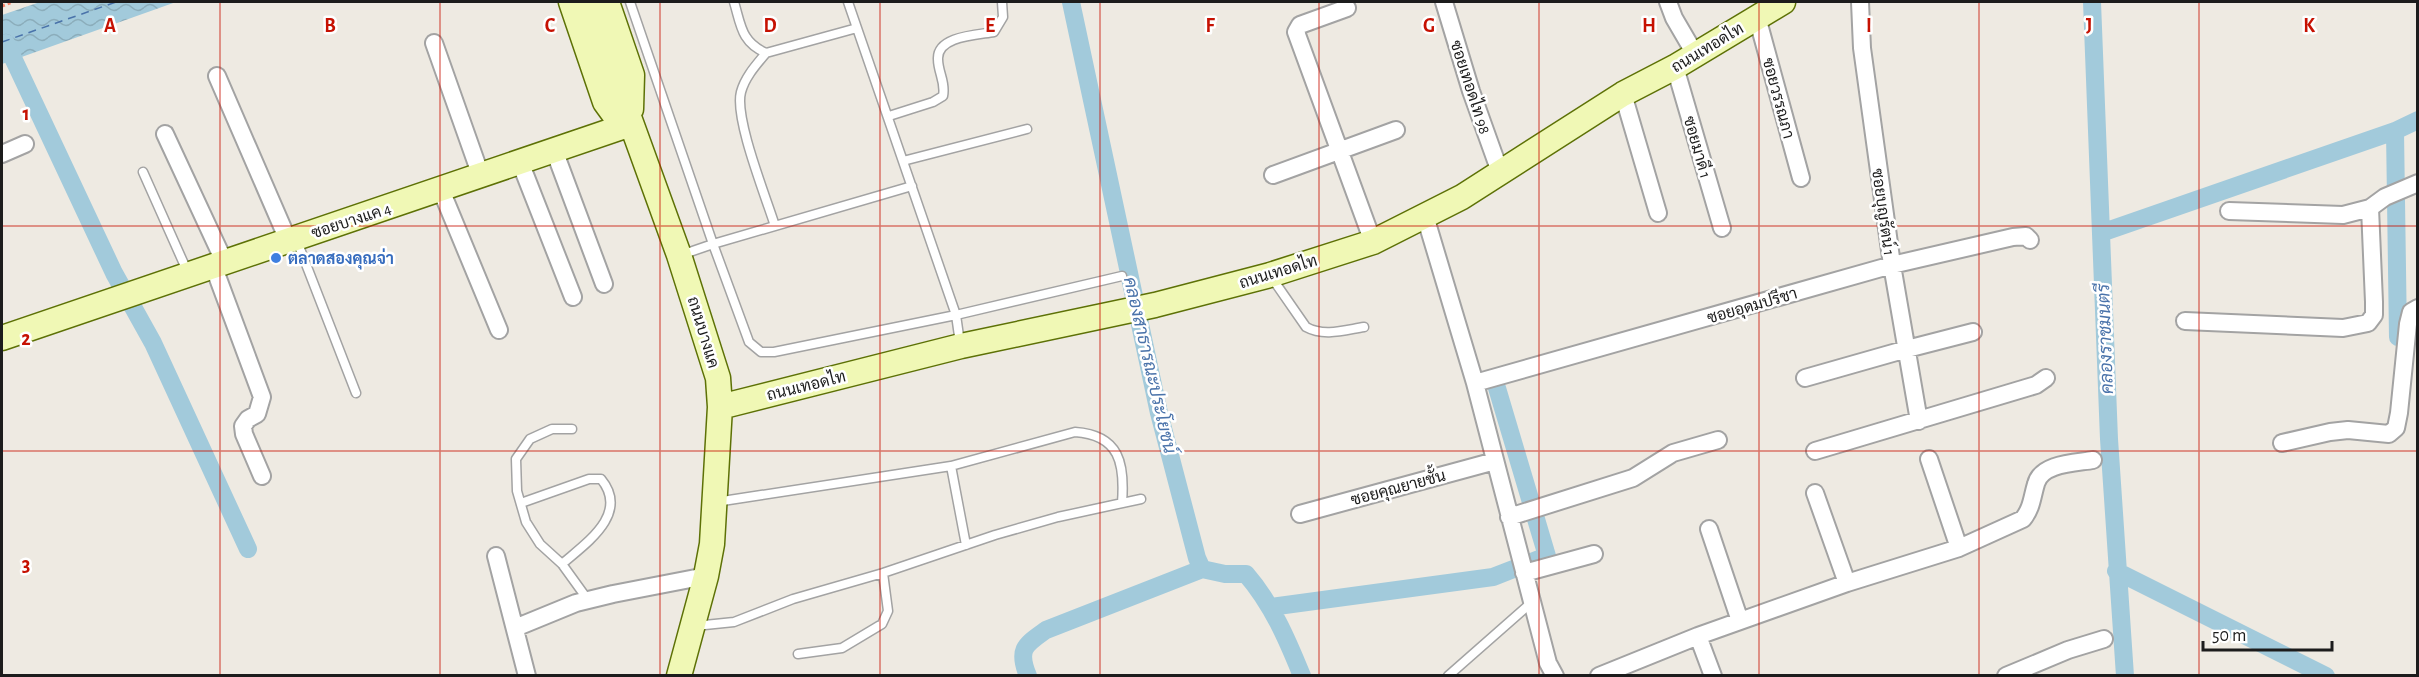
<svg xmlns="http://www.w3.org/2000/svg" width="2419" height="677" font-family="'Alegreya Sans',Sarabun,sans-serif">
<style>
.water{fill:url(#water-waves)}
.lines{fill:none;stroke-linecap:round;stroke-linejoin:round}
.canal{stroke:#a2cadb;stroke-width:18}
.ferry{stroke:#4a73aa;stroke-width:1.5;stroke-dasharray:8 6;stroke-linecap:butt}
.lane-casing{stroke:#a3a3a3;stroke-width:11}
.street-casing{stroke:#a3a3a3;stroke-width:20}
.secondary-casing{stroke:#5d7106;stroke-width:27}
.path{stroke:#f88268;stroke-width:3;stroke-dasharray:3 3;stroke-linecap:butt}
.lane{stroke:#fff;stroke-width:8}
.street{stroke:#fff;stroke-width:16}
.secondary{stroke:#f0f8b5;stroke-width:24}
.grid{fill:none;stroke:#c61102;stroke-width:1.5;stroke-opacity:0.55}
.shop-dot{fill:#3f7fe0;stroke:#fff;stroke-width:2}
.labels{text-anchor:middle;stroke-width:5;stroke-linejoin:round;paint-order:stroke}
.street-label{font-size:16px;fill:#1c1c1c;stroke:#fff}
.shop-label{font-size:16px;font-weight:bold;fill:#366cbe;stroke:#fff;text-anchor:start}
.water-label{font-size:18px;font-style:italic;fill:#4a73aa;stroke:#fff}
.grid-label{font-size:20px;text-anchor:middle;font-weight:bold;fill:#c61102;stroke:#fff;stroke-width:5;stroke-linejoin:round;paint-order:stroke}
</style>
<defs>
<pattern id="water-waves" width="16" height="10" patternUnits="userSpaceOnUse" patternTransform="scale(1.5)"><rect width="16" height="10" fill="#a2cadb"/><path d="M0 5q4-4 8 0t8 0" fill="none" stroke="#8badbb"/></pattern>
</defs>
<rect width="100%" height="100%" fill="#eeeae2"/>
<path class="water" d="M40,2H176L2,64V15Z"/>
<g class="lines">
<path class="canal" d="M1071,2L1159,413L1197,558L1202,569L1225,574H1246C1272,604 1287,639 1302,676
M2092,2L2109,439L2125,676
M6,43L114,273L153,343L248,549
M2395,131L2398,337
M2101,233L2395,131L2418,120
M2116,571L2326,676
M1270,607L1493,577L1547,556L1497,388
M1028,676C1017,649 1025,645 1046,630L1202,569"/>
<path class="ferry" d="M2,42L116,2"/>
<g class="lane-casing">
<path id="lane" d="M630,2L713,244L681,255
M734,2C741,25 741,42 766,53L857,28
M848,2L956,315L960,343
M766,53C756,65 745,77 741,92C734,118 766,197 775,226
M889,116L933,102L943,96C946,82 938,73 938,59C937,36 977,35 994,32L1003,17L1002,2
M903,161L1027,129
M143,172L188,273
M912,186L713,244L749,342L761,352H774L956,315L1122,276
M297,241L356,393
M1272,278L1306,327C1324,337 1345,330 1364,327
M572,429H552L530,439L516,459L517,491L526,522L540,544L562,564L588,600
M951,466L1075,432C1120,435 1125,464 1122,503
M716,502L951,466L966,545
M521,503L589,479H601C630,514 586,543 562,564
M695,626L734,622L793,599L883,573L995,535L1058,517L1141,499
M798,654L842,648L882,624L888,611L883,573
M1448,676L1531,603"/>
</g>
<g class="street-casing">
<path id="street" d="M1444,2L1471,91L1500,172
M1668,2L1674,18L1695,54
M1860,2L1862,48L1892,265L1919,421
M1347,8L1300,25L1296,32L1373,242
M1757,17L1801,178
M434,43L481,176
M1675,67L1722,228
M217,76L288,240
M1623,94L1658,213
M165,134L224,261
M554,150L604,284
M2,154L25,144
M520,162L573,297
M1273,175L1396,130
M441,190L499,330
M2229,211L2343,215L2370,208L2385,197L2418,183
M1425,216L1475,383L1548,663L1555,676
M213,265L262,397L257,414L248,419L243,426L244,434L262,476
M2185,321L2343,328L2368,323L2374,315V302L2370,208
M1805,378L1907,349L1973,332
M1475,383L1892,265L2013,237L2026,236L2030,240
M2282,443L2330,432L2348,430L2389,434L2396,428L2399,413L2408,324L2411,312L2418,308
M1815,451L2036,385L2046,378
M1929,459L1959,548
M1815,493L1847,583
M1300,514L1495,461
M1509,517L1633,478L1673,453L1718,440
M1709,529L1740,621
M496,556L527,676
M1524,573L1594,554
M515,628L576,603L613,594L706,576
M1698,636L1713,676
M1599,676L1698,636L1847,583L1959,548L2023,519C2032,508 2032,497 2036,484C2041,463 2076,463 2093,460
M2006,676L2068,650L2104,639"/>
</g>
<g class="secondary-casing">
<path id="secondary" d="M571,2L605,102L613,113L631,124
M590,2L612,70L679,255L718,378L720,407L712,544L706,576L679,676
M607,2L632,75L631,109
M2,338L631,124
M720,407L961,346L1155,305L1270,275L1373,242L1462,197L1623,94L1675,67L1783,2"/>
</g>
<path class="path" d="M2,6L13,2"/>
<use href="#lane" class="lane"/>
<use href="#street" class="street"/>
<use href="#secondary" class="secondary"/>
</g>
<path class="grid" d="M220,2V676M440,2V676M660,2V676M880,2V676M1100,2V676M1319,2V676M1539,2V676M1759,2V676M1979,2V676M2199,2V676M2,226H2418M2,451H2418"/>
<circle class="shop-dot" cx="276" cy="258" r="6"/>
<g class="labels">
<g class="street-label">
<text transform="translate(1707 47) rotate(-31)" y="6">ถนนเทอดไท</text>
<text transform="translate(1471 87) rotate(72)" y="6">ซอยเทอดไท 98</text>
<text transform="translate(1779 98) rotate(75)" y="6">ซอยวรรณภา</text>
<text transform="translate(1698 147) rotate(74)" y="6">ซอยมาดี 1</text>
<text transform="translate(1884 212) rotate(82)" y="6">ซอยบุญรัตน์ 1</text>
<text transform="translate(351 220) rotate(-18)" y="6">ซอยบางแค 4</text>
<text transform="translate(1278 271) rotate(-17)" y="6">ถนนเทอดไท</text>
<text transform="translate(1752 305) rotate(-16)" y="6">ซอยอุดมปรีชา</text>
<text transform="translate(704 332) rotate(73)" y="6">ถนนบางแค</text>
<text transform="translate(806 385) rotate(-14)" y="6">ถนนเทอดไท</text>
<text transform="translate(1398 487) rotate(-15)" y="6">ซอยคุณยายชั้น</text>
</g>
<g class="shop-label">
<text x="288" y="264">ตลาดสองคุณจ่า</text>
</g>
<g class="water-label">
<text transform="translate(2105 339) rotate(-92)" y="6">คลองราชมนตรี</text>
<text transform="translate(1150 365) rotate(77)" y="6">คลองสาธารณะประโยชน์</text>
</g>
</g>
<g class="grid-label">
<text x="110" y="32">A</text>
<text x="330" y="32">B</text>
<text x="550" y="32">C</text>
<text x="770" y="32">D</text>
<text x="990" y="32">E</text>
<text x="1210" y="32">F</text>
<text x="1429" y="32">G</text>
<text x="1649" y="32">H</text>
<text x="1869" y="32">I</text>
<text x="2089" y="32">J</text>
<text x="2309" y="32">K</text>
<text x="26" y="120">1</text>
<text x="26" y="345">2</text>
<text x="26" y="571">3</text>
</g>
<rect width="2419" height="677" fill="none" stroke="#1c1c1c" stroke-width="6"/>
<path d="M2203 641v9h129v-9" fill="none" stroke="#1c1c1c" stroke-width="3"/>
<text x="2212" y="641" font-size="18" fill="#1c1c1c" stroke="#ffffff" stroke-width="4.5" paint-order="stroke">50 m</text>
</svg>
